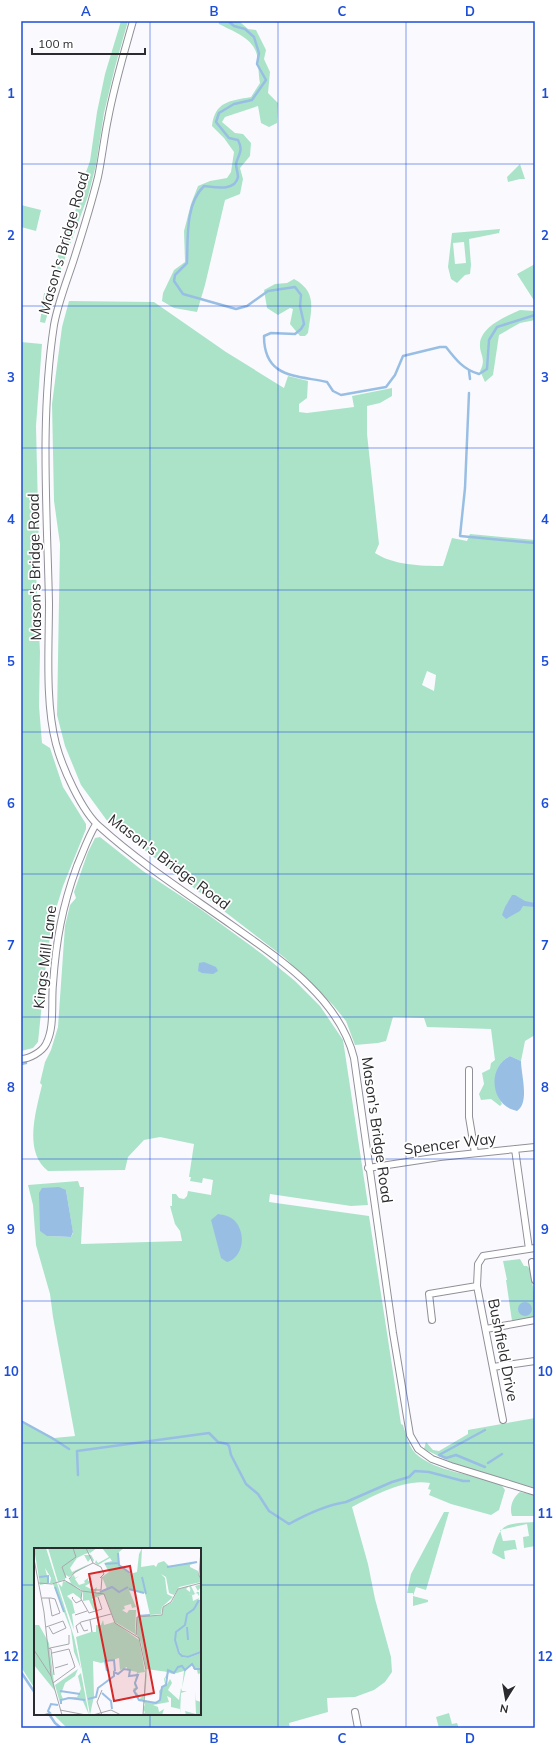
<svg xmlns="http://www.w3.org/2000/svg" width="556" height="1749" font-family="Mulish,sans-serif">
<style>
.green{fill:#abe3c9;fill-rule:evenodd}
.water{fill:#99bee4}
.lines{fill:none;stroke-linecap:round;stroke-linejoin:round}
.stream{stroke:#99bee4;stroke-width:2.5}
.minor-casing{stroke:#919099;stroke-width:8}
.minor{stroke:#fff;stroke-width:6}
.grid{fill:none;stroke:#1d4ed8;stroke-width:1;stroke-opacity:0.55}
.labels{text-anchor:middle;stroke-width:3.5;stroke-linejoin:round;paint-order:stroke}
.street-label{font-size:15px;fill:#2c2c30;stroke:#fff}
.inset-river{fill:none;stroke:#99bee4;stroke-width:2}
.inset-road{fill:none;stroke:#a8a8ac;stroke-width:1}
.view{fill:#d62828;fill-opacity:0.15;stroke:#d62828;stroke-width:2}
.inset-edge{fill:none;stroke:#2c2c30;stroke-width:2}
.neatline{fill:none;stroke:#1d4ed8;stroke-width:1.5}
.grid-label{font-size:13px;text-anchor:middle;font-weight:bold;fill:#1d4ed8}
</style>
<rect width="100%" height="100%" fill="#fafafe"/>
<path class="green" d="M121,21H128L115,67L104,113L96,165L88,196L54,288L50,287L68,217L75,212L81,186L90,161L97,112L105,74Z
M218,21H239L248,29L256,30L266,50L264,59L270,72L268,93L278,103L277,123L269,127L261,123L258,106L225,117L222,122L235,133L243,134L251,143L250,156L240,168L243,179L240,194L225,200L205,285L197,312L174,308L162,301L163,293L174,270L185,262L184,231L191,204L198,186L210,181L227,178L231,172L234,152L224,138L212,126C215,101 230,101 251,97L260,83C258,74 259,59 256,52C251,37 232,31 219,24Z
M520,164L525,179H520L508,182L507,177Z
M21,205L41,210L36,231L21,227Z
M500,229L499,233L469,239L471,265L470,274L465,275L457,283L451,279L448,267L452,233ZM464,242L466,263L455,264L453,243Z
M535,264V302L517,274Z
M294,279C318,292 311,310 308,333L305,336H300L290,324L293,309L290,308L278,315L267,308L264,290L275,284L287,283Z
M44,293L53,295L45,323L40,322Z
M69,301L154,302L226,352L284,388L288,376L308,381L307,398L299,404V412L307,413L354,407L352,396L392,388V396L380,403L367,406V434L379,544L375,553C393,565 421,566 443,566L452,538L467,541L470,534L535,540V1035L525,1041L521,1061L510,1056C491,1066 493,1087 502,1104L500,1106L491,1099L481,1100L479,1094L484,1084L482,1073L490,1069L491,1063L495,1060L491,1029L427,1027L424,1018L393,1017L386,1041L378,1043L355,1045L346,1021L333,1005L285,958L108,822L81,785L65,746L57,715L60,544L54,501L52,404L62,327ZM427,671L436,675L434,691L422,685Z
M520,310L535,311V320L520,323L499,335L493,375L485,382L480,371C487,358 479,355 480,343C482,326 507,316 520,310Z
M21,342L42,344L36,426L39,551L35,552L40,652L39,706L42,743L50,748L63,787L86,824V829L63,886L55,912L47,954L38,1042L33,1048L21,1051Z
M100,837L143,871L199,908L262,954L295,981L320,1006L343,1040L368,1205L351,1206L270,1194L269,1202L369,1216L401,1424L403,1425C406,1434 408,1445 415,1453C436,1473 473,1473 499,1484C502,1485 503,1487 505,1490L499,1510L491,1515L451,1504L429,1495L431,1490L428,1489L430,1483C406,1478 372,1496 352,1507L368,1564L375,1599L391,1657L392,1672L385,1682L374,1690L355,1697L327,1698L328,1712L289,1723L290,1728H67L53,1714H200V1549H35V1689L21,1667V1421L54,1438L75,1436L53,1317L50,1294L36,1245L33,1205L28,1185L78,1181L80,1187H84L81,1244L182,1241L180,1231L175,1224L170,1206H172V1194H176L179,1198L184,1199L187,1196L188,1191L211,1195L213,1180L203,1178L202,1183L190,1181L191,1177H189L194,1144L160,1137L144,1140L128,1157L125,1170L48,1171C23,1152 36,1111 42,1085L40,1083L45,1062L51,1050L58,1027L65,926L70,905L76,898L74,892L88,852L95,838ZM66,1190L73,1233L71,1237L47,1236Z
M520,1259L524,1266H527L530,1269L535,1299V1317L512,1321L506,1280H507L503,1261Z
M535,1418V1488L455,1464L424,1449L426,1442L433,1450L439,1451L468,1434V1430Z
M520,1492L535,1495V1516H512C509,1507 513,1497 520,1492Z
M444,1512H449L426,1590L416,1587L413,1596L428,1600V1602L413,1606V1593H407L411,1574Z
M535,1522V1546L524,1548L523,1537L529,1536L527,1524L500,1530L503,1541L515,1540L517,1550L515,1549L504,1551L505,1559H503L492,1553C501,1522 504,1524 535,1522Z
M449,1713L452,1724L457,1723L459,1728H439L436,1717Z"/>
<path class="water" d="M512,895H515L525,901L535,903V907L523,906L520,911L506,919L502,915L505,907Z
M204,962L216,967L218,971L213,974L202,973L198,971L199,963Z
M510,1056L521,1061C521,1074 530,1103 517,1111C491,1106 486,1068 510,1056Z
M59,1187L66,1190L73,1232L71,1237L47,1236L40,1231L39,1193L42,1188Z
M218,1214C224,1215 230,1216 235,1221C246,1233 244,1257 227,1262L221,1258L211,1220Z
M518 1309a7 7 0 1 1 14 0a7 7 0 1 1-14 0Z"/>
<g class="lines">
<path class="stream" d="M228,21L234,26L245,29L254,37L259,53L257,64L266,80L252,100L234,104L219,113L216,122L229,138L238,140C244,152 238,154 236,164C236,168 238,173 238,177C235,192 214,187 204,186C185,204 188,239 187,263L175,275L174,281L183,294L236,309L247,306L268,291L295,287L301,295L300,306L304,324L301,329L295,334L271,333L264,336C264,378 295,375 327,382L333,391L341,395L386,387L395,375L403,356L440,347H446C456,360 464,370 479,374L487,369L489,340L497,327L535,315
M469,371L470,379
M469,393L465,488L460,536L535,543
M21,1064L26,1063
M21,1421L52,1438L69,1449
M488,1463L502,1454
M485,1467L456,1455L446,1458L439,1455L485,1430
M78,1475L77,1451L209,1433L218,1442L227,1444L229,1446L231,1455L246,1484L258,1494L269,1511L289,1524C307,1514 327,1505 346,1502L392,1482L409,1477L415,1471L429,1472L463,1481H469
M21,1672L35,1693
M49,1714L55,1723L61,1728"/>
<g class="minor-casing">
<path id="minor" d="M133,21C124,53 114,86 108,119C104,138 102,158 98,177C91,205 82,234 73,262C66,283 58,303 54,325C40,416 47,511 49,603C49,646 45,703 56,744C62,767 82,812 100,827C141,864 188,894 233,926C281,960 339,998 354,1058L393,1333L410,1435L418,1449L432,1459L451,1466L535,1492
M21,1059C29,1059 42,1052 46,1044C55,1027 51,1003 53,984C56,941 62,907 77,866C83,852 88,837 96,824
M469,1070V1117L475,1153
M515,1149L529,1249
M368,1168L440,1157L535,1147
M532,1262L535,1280
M432,1320L429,1294L477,1286
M486,1329L535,1320
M493,1367L535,1361
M503,1420L477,1286L478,1264L483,1256L535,1248
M355,1712L358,1728"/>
</g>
<use href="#minor" class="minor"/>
</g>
<path class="grid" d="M150,21V1549M278,21V1728M406,21V1728M21,164H535M21,306H535M21,448H535M21,590H535M21,732H535M21,874H535M21,1017H535M21,1159H535M21,1301H535M21,1443H535M21,1585H35M200,1585H535M150,1714V1728"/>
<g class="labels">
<g class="street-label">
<text transform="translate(64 243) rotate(-74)" y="5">Mason's Bridge Road</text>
<text transform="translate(35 567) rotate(-91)" y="5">Mason's Bridge Road</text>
<text transform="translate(169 862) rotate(37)" y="5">Mason's Bridge Road</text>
<text transform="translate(45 957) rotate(-83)" y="5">Kings Mill Lane</text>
<text transform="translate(377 1130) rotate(82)" y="5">Mason's Bridge Road</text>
<text transform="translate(450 1144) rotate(-7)" y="5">Spencer Way</text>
<text transform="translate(503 1350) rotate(79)" y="5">Bushfield Drive</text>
</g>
</g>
<g transform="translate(34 1548)">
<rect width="167" height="167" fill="#fafafe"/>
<path d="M0,0H12L23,35H16L17,30L11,20L15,35L6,37ZM14,0H63L56,5L60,12L59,14L57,10L54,14L50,7H57L53,1L55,5L51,6L43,10L36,20L38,24L55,16L35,29L32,27L31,31L24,34ZM68,0H90L85,4V17L96,26L103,24L105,6L108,0L107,19L120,17L122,19L124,15L130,13L135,18L164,14L156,17V19L164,23L167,34L145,39L140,47L135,45L132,29L127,26L131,30L133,46L139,49L128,59L127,66L116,67L111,45L95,42L102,59L98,60L97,56L90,58L91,61L88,62L93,65L95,62H102L101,86L81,74L70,46L58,51L62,58L60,63L55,52L49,53V43L39,36L47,43V51L39,45L33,48L38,53L41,65L38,66L40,82L24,35L28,39L29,33L37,35L35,31L40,27L41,30L45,28L41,31L45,37L51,35L50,33L54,30V33L57,32L58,34L51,38L59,42L63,39L62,45L73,41L68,29L75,24L70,15L78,13L76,10L64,17L61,15L62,12L64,15L75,9ZM23,35L40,89L47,121L40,104L37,82L19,36ZM167,36L166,40L163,44H165V48L163,45L159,47L153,46L158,47L159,53L165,50L163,55L167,50V104L154,109L148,108L141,93L148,109L154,110L167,105V125L164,126L167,139L163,122L159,121V117L152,121L148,140L150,123L139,126L135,125L131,131L132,138L136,131L138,135L134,142L145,152L147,140L148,143H153L147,145L146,167V161L137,159V150L133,148L135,154L119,157L124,159L125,164L130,161L128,167H109L111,164L109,162L111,156L110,155L111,134L113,122L111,152L117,155L126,152L125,143L131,136L130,131L134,124L112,121L107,94L102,86L103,69L128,67L129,59L138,54L144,41L155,38L152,41L156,44V41L158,45L155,38L162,37L157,38L161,46L164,43L161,38ZM69,72L70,77L80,74L105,92L111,124L104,125L101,136L103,140L100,142L104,146L105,152L110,146L109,153L104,152L99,141L102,139L100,137L103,124L93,122V119L86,122L85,110L67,115L59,113L60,148L56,167L42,89L57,84V75L58,84H62V77H67ZM0,77H5L15,95L21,143L0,117ZM44,121L41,128L31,135L27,146L29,151L35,149H43L47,141L44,128L47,125L55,167L48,151H28L26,155L21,137ZM161,143V152L167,154V167H152L151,163L162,166Z" fill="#abe3c9"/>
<path class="inset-river" d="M84,5L85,17L96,25M71,16L84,15M133,19L163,14M5,29L14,28V35M108,29L112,46M21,39L30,64M95,41L110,45M66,44L78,39L85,44L94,39M165,52L160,61L153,66L151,77L142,84L141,92L145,105L148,108L154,109L167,104M104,68L116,67M153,79L154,92M73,123L71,113L80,112L81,123M26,143L46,146M68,145L77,153L78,161M54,151L62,149L64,140L80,128V124L84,126L90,121L96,122L95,128L104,127L101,135L103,140L100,143L105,152L122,155L126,152L128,139L132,137L134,122L140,125L144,119L148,118L151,122L158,116L161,121H167M27,156V152L35,150L51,152M11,167L16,165L14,163L17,156L24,157"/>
<path class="inset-road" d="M52,0L59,15M167,2L165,27L167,32M0,11L10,64L17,128L28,167M32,30L28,19L42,9L39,0M35,31L41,24L59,15L67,19L70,26L66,30M30,32L48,43L70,46L81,75L105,90L112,122L109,167M5,35L18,36L31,32M56,36L59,42H67L68,29M48,43L47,51L55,65L68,61L64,49M39,49L38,50L42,55L48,52M8,50H17L21,51L26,65L18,68L15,50M41,67L53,63M56,72L58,84M46,75L50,83L54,82M12,79L29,73L32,80L19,86L15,79M44,85L42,78L47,74L77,66M102,87L103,69L128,67L129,59L137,54L144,41L167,35M14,100L17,101L20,127M16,100L35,96V87M0,102L17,128M18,105L35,101L41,119L19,135M21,120L34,116M68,142L63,154L68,167M26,162L52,167M59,167L77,162L87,167"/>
<path class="view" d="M96,18L120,145L80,153L55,26Z"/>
<rect width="167" height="167" class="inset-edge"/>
</g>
<rect width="556" height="1749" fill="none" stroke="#ffffff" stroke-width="44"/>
<g transform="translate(506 1699) rotate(191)" stroke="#ffffff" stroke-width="3" paint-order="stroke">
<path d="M0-3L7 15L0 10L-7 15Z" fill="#2c2c30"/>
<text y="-6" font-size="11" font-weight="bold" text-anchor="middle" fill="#2c2c30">N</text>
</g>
<path d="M32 48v6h113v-6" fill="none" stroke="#2c2c30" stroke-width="2"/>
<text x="38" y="48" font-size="12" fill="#2c2c30" stroke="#ffffff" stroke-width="3" paint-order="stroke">100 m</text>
<rect x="22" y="22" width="512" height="1705" class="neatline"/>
<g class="grid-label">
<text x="86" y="16">A</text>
<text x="214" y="16">B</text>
<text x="342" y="16">C</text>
<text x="470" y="16">D</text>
<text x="11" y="98">1</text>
<text x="545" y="98">1</text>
<text x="11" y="240">2</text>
<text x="545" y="240">2</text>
<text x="11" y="382">3</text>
<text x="545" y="382">3</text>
<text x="11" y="524">4</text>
<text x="545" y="524">4</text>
<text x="11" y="666">5</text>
<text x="545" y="666">5</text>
<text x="11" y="808">6</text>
<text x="545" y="808">6</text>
<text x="11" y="950">7</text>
<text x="545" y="950">7</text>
<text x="11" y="1092">8</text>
<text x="545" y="1092">8</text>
<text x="11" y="1234">9</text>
<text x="545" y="1234">9</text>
<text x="11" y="1376">10</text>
<text x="545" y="1376">10</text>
<text x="11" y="1518">11</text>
<text x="545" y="1518">11</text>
<text x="11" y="1661">12</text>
<text x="545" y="1661">12</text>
<text x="86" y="1743">A</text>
<text x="214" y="1743">B</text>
<text x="342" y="1743">C</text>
<text x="470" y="1743">D</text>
</g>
</svg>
